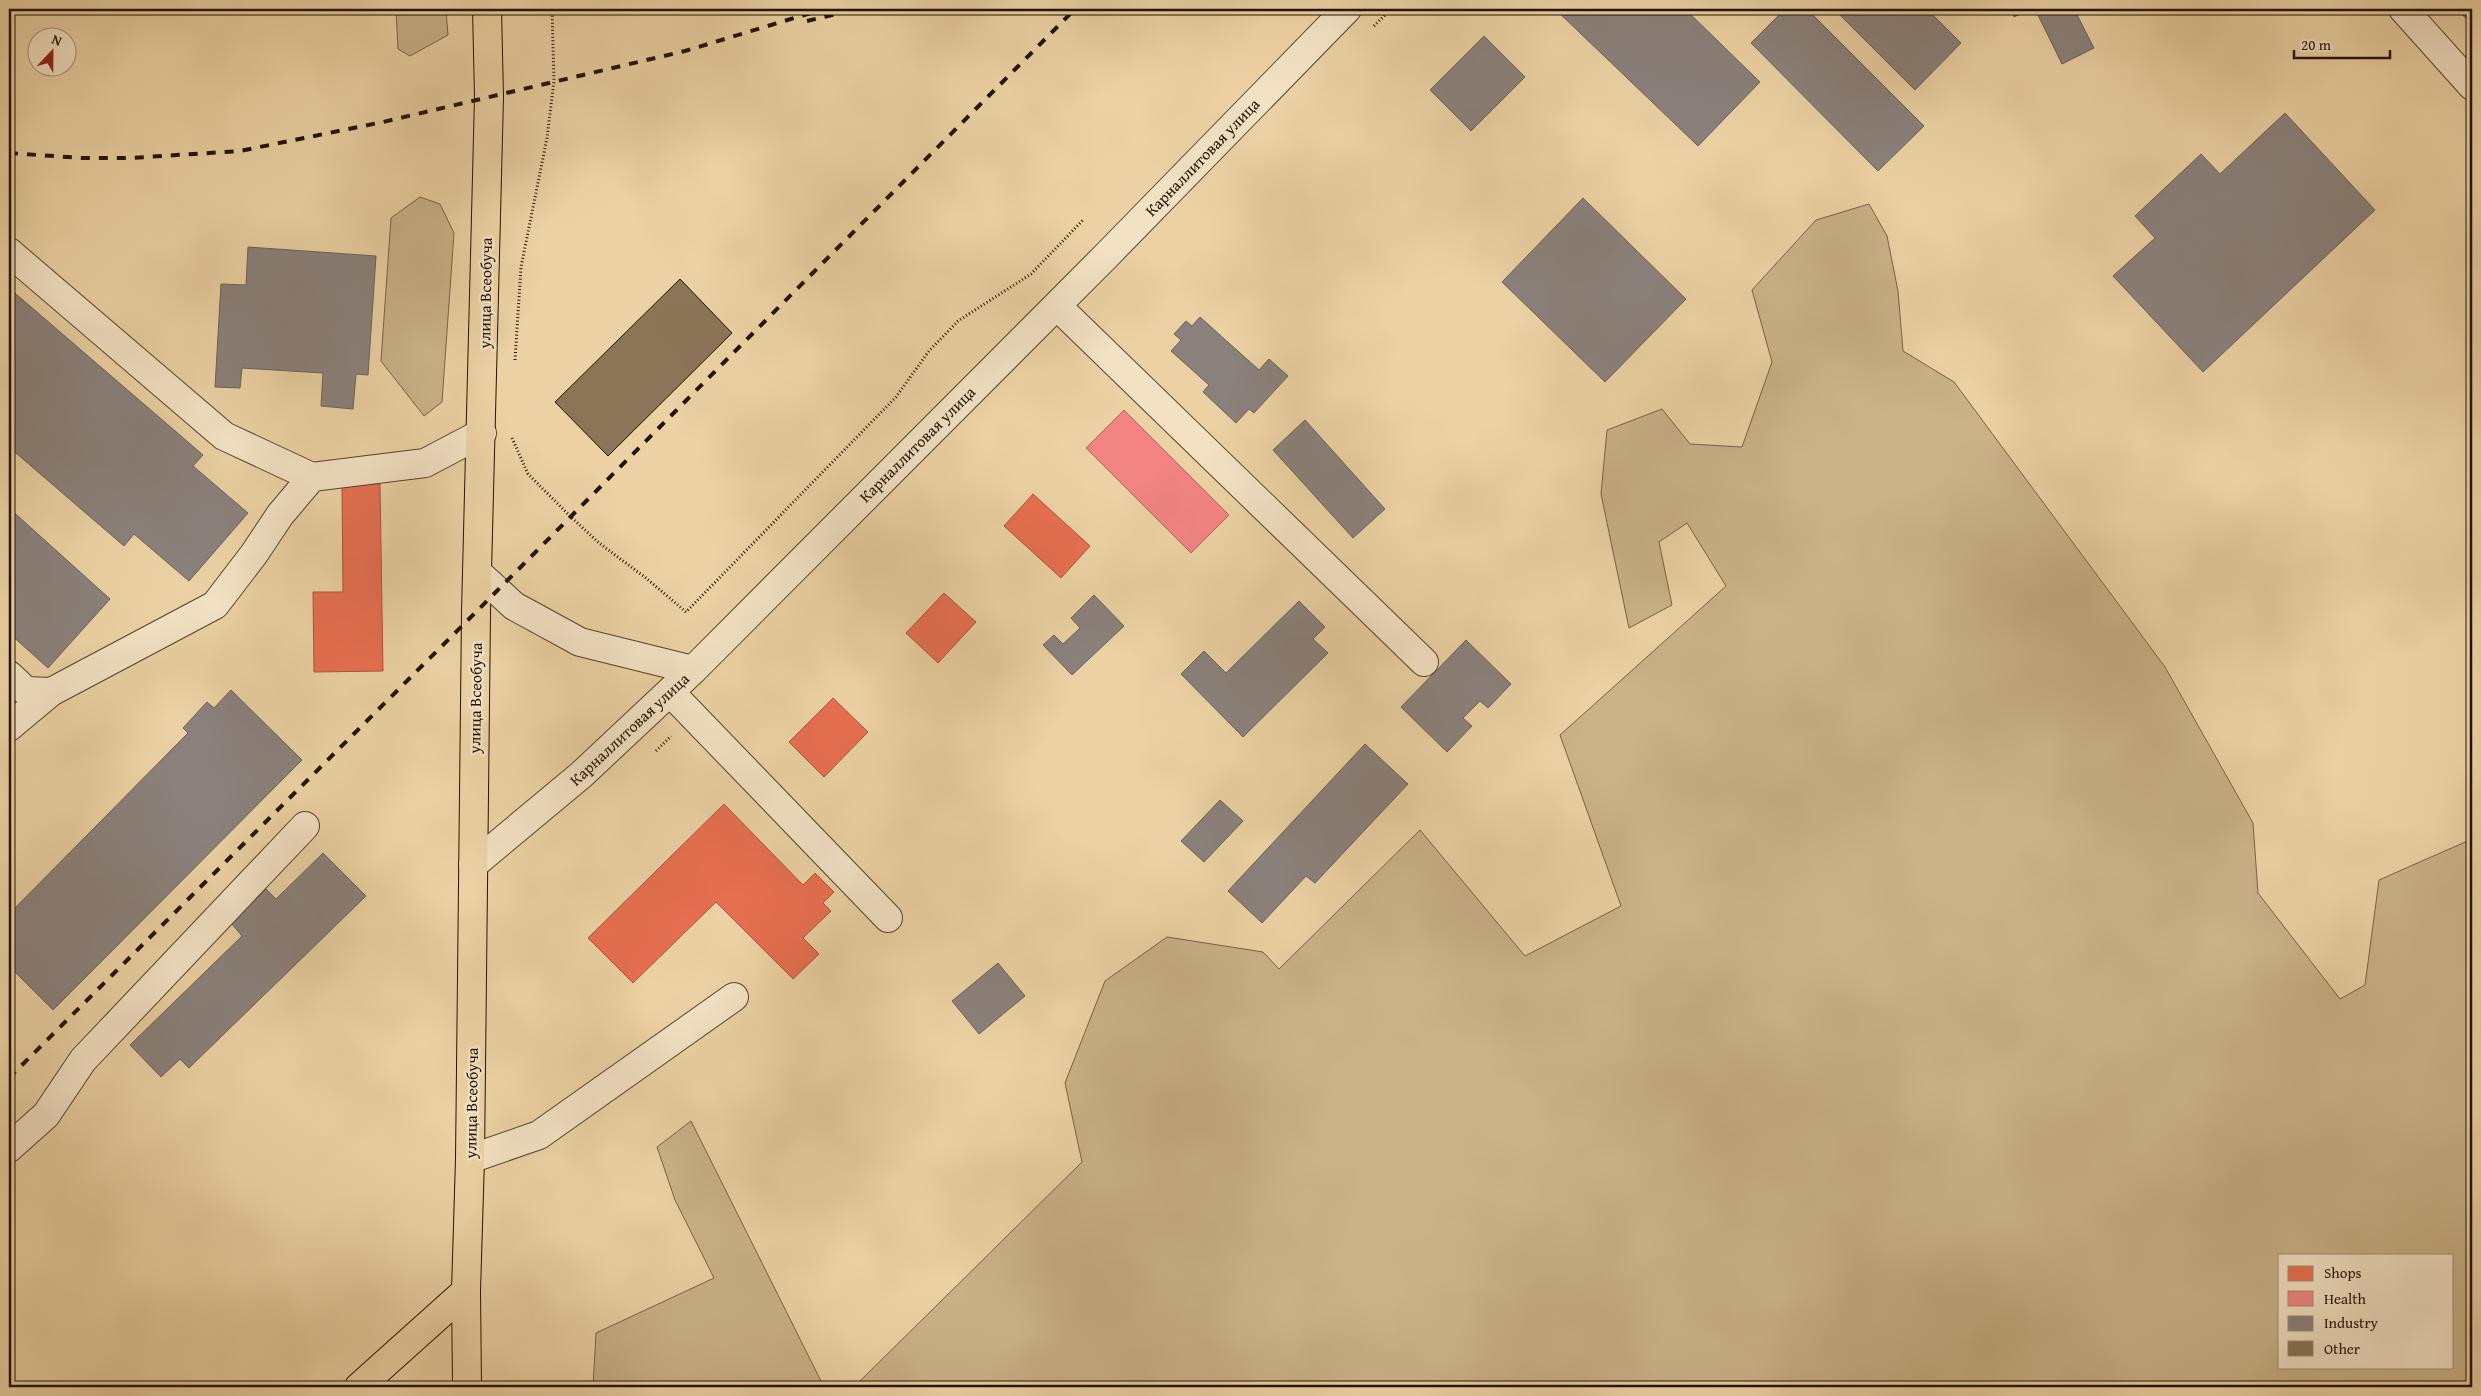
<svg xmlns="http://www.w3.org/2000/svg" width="2481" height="1396" font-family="'Gentium Book Plus',serif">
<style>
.green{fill:#c9b188;stroke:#766246;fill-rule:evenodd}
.shops{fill:#e76f51;stroke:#ac533a}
.health{fill:#f28482;stroke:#b4625c}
.industry{fill:#8a817c;stroke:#6b6058}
.building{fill:#8b7557;stroke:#221204}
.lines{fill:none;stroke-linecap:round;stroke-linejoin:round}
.minor-casing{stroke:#54422c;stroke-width:30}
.major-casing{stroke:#221204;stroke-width:30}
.path{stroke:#221204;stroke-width:3;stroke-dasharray:1 2.5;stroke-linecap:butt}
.minor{stroke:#f2e1c3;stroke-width:28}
.major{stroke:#ebd1a3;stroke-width:28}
.rail{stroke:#221204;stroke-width:4;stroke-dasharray:9 9;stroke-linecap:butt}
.labels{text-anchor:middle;stroke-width:5;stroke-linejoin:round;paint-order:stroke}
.street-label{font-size:16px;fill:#221204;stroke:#f2e1c3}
</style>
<rect width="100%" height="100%" fill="#ebd1a3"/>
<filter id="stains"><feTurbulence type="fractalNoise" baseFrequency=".004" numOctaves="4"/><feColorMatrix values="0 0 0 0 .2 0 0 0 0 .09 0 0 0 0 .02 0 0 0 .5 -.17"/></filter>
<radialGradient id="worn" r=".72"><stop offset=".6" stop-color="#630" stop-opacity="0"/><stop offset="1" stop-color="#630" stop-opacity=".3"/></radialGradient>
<path class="green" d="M396,9H446L448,35L410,56L398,49Z
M420,197L440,204L454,233L442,402L424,416L381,361L391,218Z
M1869,204L1887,236L1898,291L1903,351L1954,382L2165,667L2253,823L2258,893L2340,999L2365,985L2379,880L2472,839V1387H854L1082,1162L1065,1083L1105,981L1167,937L1263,952L1279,969L1420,830L1525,956L1621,906L1560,735L1726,586L1687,523L1659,542L1672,605L1629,628L1601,494L1607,430L1662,409L1690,444L1742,447L1772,362L1752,290L1816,220ZM2280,1255H2452V1367H2280Z
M691,1121L824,1387H593L596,1333L714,1278L675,1200L657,1147Z"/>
<path class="shops" d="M380,484L383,671L314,672L313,592H343L342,485Z
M1033,494L1090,546L1061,578L1004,526Z
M944,593L976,622L938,663L906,633Z
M833,698L868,732L824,777L789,742Z
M724,804L803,885L815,873L834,892L823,903L831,911L803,938L819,954L793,979L716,902L633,983L588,938Z"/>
<path class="health" d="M1124,410L1229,515L1191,553L1086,448Z"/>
<path class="industry" d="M1555,9H1685L1760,82L1698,146Z
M1785,9H1807L1924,126L1878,171L1751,43Z
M1834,9H1927L1961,43L1915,90Z
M2010,9H2030L2014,17Z
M2035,9H2074L2094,48L2062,64Z
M2457,9H2472V25Z
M1484,36L1525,77L1471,131L1430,90Z
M2285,113L2375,210L2203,372L2113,276L2155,238L2135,216L2201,154L2220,174Z
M1583,198L1686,299L1605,382L1502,282Z
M248,247L376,256L368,375L356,374L353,409L321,406L323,373L242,368L240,388L215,387L221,284L246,285Z
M9,288L203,455L193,466L248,513L189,581L134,534L124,546L9,447Z
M1200,317L1259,370L1269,359L1288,376L1254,413L1249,409L1236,423L1203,392L1209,385L1171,351L1181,340L1174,334L1186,321L1192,326Z
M1305,420L1385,509L1353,538L1273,450Z
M9,508L110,599L48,668L9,633Z
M1094,595L1124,626L1072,675L1043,645L1054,635L1063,644L1080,628L1071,618Z
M1299,601L1325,627L1313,639L1328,653L1243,737L1181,674L1204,651L1226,673Z
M1466,640L1511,684L1488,708L1480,701L1463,718L1472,726L1447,752L1401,707Z
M231,690L302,760L53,1010L9,966V914L188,733L183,728L207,702L214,708Z
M1365,744L1408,784L1315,883L1306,876L1262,923L1228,891Z
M1220,800L1243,821L1204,862L1181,841Z
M323,853L366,896L189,1068L180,1059L161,1077L130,1045L242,936L231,923L266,889L276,899Z
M998,963L1025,996L979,1034L952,1001Z"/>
<path class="building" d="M680,279L732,333L608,456L555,402Z"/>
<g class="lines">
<g class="minor-casing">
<path id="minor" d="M2403,9L2472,86
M9,252L224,436L312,477
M1057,306L1424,662
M477,572L514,606L580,642L693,670
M9,675L26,691L51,692
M670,692L888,918
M9,727L51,692L215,605L254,554L280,515L312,477L425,463L482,433
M473,865L581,775L693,670L1105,257L1347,9
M9,1148L46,1115L83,1060L305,826
M470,1159L539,1135L734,997"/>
</g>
<g class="major-casing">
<path id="major" d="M359,1387L466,1291
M467,1387L466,1291L470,1159L476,612L489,97L487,9"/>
</g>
<path class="path" d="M1374,26L1391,9
M515,360L521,267L547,138L554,81L552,9
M512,438L528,474L571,517L599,543L646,578L686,612L896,397L929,351L958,321L1031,274L1083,220
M656,751L671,736"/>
<use href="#minor" class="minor"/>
<use href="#major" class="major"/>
<path class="rail" d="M807,21L857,9
M9,153L81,158H131L240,151L383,122L685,51L824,9
M9,1078L476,612L1075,9"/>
</g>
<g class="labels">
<g class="street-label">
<text transform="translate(1202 157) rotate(-46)" y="6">Карналлитовая улица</text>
<text transform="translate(485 293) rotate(-89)" y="6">улица Всеобуча</text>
<text transform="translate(917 444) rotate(-45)" y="6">Карналлитовая улица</text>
<text transform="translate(475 698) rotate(-89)" y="6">улица Всеобуча</text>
<text transform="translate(629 729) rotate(-43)" y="6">Карналлитовая улица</text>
<text transform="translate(471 1103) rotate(-89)" y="6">улица Всеобуча</text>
</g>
</g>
<rect width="2481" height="1396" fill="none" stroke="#ebd1a3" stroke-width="30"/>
<rect x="10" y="10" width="2461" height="1376" fill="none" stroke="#221204" stroke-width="2.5"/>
<rect x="15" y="15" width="2451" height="1366" fill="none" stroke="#221204"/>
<rect x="2278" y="1254" width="175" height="115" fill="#f2e1c3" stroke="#9f8e77"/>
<rect x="2288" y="1266" width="25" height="15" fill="#e76f51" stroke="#9f8e77"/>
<text x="2324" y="1278" font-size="15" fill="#221204">Shops</text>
<rect x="2288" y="1291" width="25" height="15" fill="#f28482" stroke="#9f8e77"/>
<text x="2324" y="1304" font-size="15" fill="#221204">Health</text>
<rect x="2288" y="1316" width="25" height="15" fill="#8a817c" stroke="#9f8e77"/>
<text x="2324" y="1328" font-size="15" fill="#221204">Industry</text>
<rect x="2288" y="1341" width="25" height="15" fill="#8b7557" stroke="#9f8e77"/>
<text x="2324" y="1354" font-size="15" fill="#221204">Other</text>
<g transform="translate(52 52) rotate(22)"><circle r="24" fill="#f2e1c3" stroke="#9f8e77"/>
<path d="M0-4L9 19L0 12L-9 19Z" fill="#8f2418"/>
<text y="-8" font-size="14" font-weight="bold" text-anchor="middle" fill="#221204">N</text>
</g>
<path d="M2294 50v8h96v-8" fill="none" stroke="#221204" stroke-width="2.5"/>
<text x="2301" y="50" font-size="15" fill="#221204" stroke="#f2e1c3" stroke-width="4" paint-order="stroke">20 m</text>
<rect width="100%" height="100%" filter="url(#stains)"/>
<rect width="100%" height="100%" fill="url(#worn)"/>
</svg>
